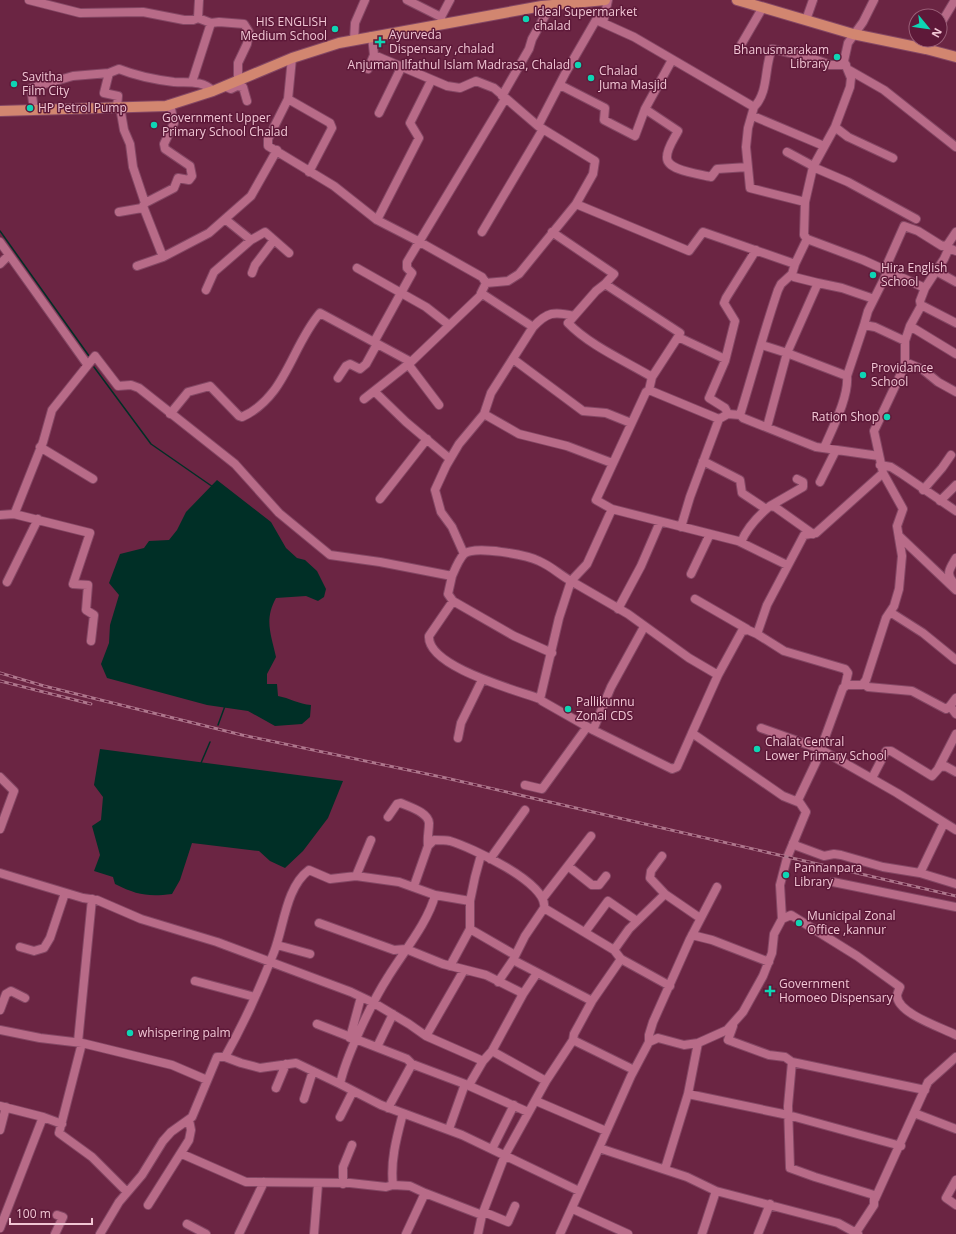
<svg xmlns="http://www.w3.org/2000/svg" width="956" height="1234" font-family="'Open Sans',sans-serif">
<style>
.water{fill:#002f26}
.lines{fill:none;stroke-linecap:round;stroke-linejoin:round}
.stream{stroke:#002f26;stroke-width:1.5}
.minor-casing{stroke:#844764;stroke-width:10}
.major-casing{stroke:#844764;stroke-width:12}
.minor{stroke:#b86b88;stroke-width:8}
.major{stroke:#d28670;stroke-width:10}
.rail-casing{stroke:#ae768c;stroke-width:3}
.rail{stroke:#5e1939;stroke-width:1.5;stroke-dasharray:4.5;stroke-linecap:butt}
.poi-dot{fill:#0ed5b4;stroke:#5e1939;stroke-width:1.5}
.labels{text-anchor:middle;stroke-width:3;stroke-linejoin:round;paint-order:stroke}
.poi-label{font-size:12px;fill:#f1c6d4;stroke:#5e1939;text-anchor:start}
</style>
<rect width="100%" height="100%" fill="#6b2543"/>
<path class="water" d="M217,480L271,522L286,548L297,558L305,560L317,571L326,589L324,597L318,601L306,596L276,598C264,620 271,634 276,657L267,674V684H277L278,696C289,698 299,704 311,705L310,717L302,724L275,726L248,711L207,705L107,678L101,664L109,643L110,625L119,595L109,583L120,554L144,548L149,541L169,540L177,530L186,512Z
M100,749L343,781L328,818L303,851L285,868L270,861L259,851L192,843L180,880L172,894C148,897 137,895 115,884L113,877L94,871L100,855L92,826L101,820L103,797L94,785Z"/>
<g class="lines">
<path class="stream" d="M0,231L89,356
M94,367L151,444L213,487
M218,725L225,706
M201,763L210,742"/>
<g class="minor-casing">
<path id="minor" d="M29,0L80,13L143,12L184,20H193L198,18
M199,0L198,18L211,23L219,22L244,24L249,32L247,44L238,63V79
M407,0L441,17
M874,0L863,22L848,43L844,61L851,78L850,87L835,127L813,167L805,202L804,235L807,239L863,260L925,288
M806,20L813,0
M442,22L441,17L450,0
M603,23L634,37L754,107L748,128L746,147L750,188L805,202
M940,25L955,0
M372,36L374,55
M354,40L355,23L365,0
M926,49L931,40
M738,50L763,7
M292,58L288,99L268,139V146L334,186L377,220L418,241L482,277L486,283
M368,69L374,55L447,86L460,88L476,81L494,88L538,126L595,161L593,174L576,204L519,274L508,281L486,283
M849,70L884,90L956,147
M192,82L211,23
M560,85L605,108L604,120L635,136L645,109L672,60
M224,86L231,89L237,86L243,87L247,101
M502,96L529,49L532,39L546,14V6
M288,99L330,123L332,128L309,172
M117,107L118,96L104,93L109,73L119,69C134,75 158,80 174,82C188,83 202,80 213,91
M120,107L124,130L130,144L133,167L145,203
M754,107C769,92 764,67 772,49L809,57L830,65H846
M645,109L678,131C674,139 667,148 667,157C666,171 701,174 711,177L717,169L748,167
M34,110L31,88L73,76L109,73
M379,113L402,66
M753,116L824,146
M538,126L566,72L596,20L603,23L608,0
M835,127L848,137L893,158
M787,152L813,166
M813,167L848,182L916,219
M576,204L689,251L703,232L795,264L792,274L794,277L818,283L787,353L762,345
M119,212L142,208
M225,219L251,240L265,232L289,253
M377,220L419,138L410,123L431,81
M482,232L543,129
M552,232L614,274L605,284L596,291L568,323C589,345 625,361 652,377
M0,242L87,364
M949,248L956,251
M163,257L143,206L145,203L174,188L178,178L189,180L192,176L190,166L165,149L164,144L174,123L170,104
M0,264L9,255
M795,264L807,239
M137,266L163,257L209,233L251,196L277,150
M357,268L426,307L449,325
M885,269L904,226L918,231L942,246L948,245
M936,271L956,282
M252,273L255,265L274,240
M818,283L842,288L874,299
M605,284L680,333L678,337L725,359
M206,290L214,272L251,240
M921,305L956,323
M910,326L956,354
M533,327C547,312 554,311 574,316
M678,337L652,377L649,390L646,392L596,500L612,509L738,541L787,565
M905,341L910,326L921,306L920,301L925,288L944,259L949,248L948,244L956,232
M374,342L412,273L407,268V262L505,99
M513,359L583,411L606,413L631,423
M905,362L922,369L938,382L956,392
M408,364L439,405
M338,378L346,366L350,364L360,369L366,364L377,344
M649,390L719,419
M374,391L406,422L450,459
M364,399L411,362
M170,414L188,392L210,386L239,416L242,417C286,397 291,347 320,313L411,362L480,296L481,293
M484,414L519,434L567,446L612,463
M728,414L725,408L709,398L725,361L735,321L724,303L726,298L756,250
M740,415C753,373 764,331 778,290L781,284L792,274
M767,427L787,353L847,376L864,325
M40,447L93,479
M824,448C832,429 849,397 847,376
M703,461L740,480L742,493L766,509
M880,465L891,467L902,474L956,511
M820,482L836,450
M923,490L942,468L951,455
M380,499L427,439
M940,501L956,485
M770,506L803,487V482L797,479
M612,509L587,564L571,581L628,614L689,658L718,675
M14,514L90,533L73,584L88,585L86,610L94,615L91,641
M0,515L14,514L16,510L43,442L52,410L95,356L118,386L131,385L139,388L235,464L279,513L330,555L380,562L452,576C455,569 459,559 464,554C475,545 527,555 539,561C551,566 560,575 571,581L559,618L540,699L542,701L593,730L672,769L677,767L692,733L783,796L798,802
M681,527L690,497L719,419L728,414L740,415L743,418L816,447L879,456
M899,536L956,590
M741,542C747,528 758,516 770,506L775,507L813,534
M464,554L452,527L441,512L435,490L446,466L459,444L484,414L491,393L533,327L481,293L486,283
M691,574L710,534
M452,576L448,594L453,601L514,636L552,653
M7,582L38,519
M953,582C945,573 951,567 956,558
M695,599L747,629
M453,601L429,636C427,667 516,690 540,699
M618,609L641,566L660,522
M890,612L923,633L956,660
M864,684L868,687L912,691L946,709L950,706
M845,686L848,673L845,669L784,651L757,634L767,605L804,535L816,533L883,473L874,431L905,365V341L875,327L864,325L868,311L888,271
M956,698L950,706L956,714
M761,728L820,749L897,793L956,830
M593,730L611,687L644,627
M692,733L718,675L742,631L748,630L757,634
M458,738L461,723L482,680
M938,769L956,734
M0,777L14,791L0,829
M872,778L886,751H891L932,776L940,767L945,766L956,772
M525,785L542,789L587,727
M388,817L397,804L401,803C409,807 428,812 429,823C429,831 427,837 428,846
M793,843L797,846L824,856L834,854L841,855L883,867L920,873L956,884
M662,856L651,871L650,878L665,894
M490,859L525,810
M568,866L592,885H599L606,876
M0,873L83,898L97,900L141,919L217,942L351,992L374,1003L409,1024L426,1036L464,970
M920,873L944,823
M356,876L371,840
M833,882L956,907
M414,886L428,846L434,840C439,840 445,840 450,841C470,847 549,883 544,908L525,936L513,960L498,982
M717,887L690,939L653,1022L649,1035V1042L631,1076L599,1148L687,1177L716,1191L838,1223L858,1234
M435,895L470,901
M543,898L591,836
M544,908L614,950
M782,919L791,915L857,956L900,987C899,990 897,993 897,996C898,1014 943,1028 956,1035
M319,923L394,950L406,949L443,964L486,975L520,992L522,996L523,994L492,1051L483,1061L469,1085
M470,929L515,955
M585,932L608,901L637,921
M692,935L712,940L769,962
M277,945L310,954
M20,947L34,951L44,948L50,938L65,893
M513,960L592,1001
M450,966L470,929V901L475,877L481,855
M195,981L255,997
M670,986L621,959L614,950L629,929L665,894L700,918
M523,994L537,973
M0,1010L6,994L11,991L25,998
M317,1024L407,1059L412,1064L465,1084L528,1112
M733,1026L728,1040L769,1055L785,1057L792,1062L788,1106L790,1168L815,1177L874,1195V1205L855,1234
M0,1030L40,1038L82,1043L172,1065L207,1080
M426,1036L483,1061
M350,1038L361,997
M573,1040L634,1070
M78,1042L92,899
M649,1042L658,1038L684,1045L698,1043L727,1030L743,1012L763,976L772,953L774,934L782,919L780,885L787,858L806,812L798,800L816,762L843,688L847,685H862L866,680L886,618L894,606L899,589L902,556L897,526L903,509L883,473
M82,1043L59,1133L92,1157L127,1192
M377,1047L393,1014
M492,1051L546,1081
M225,1057L241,1063L260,1068L296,1063L340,1084
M792,1062L925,1090
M276,1088L286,1064
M688,1094L788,1115L901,1146
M304,1099L313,1071
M536,1101L606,1131
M0,1106L43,1117L0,1228
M388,1108L412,1064
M914,1113L956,1129
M43,1117L62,1124
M340,1117L353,1091
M449,1129L465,1084
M0,1130L6,1107
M492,1149L514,1105
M182,1154L246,1182L350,1183L386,1187L393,1185C390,1161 397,1136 403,1113
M665,1169L688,1094L698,1043
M956,1180L946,1198L956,1205
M343,1184V1167L352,1145
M393,1185L410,1186L425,1193
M875,1199L928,1082L956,1057
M148,1205L189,1140L191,1130L189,1120
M573,1209L628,1234
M484,1212L508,1222L515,1206
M187,1224L206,1234
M55,1234L63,1217L57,1215
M100,1234L119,1202L142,1175L163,1141L171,1132L192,1117L217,1057H225C244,1023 260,988 274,952C284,926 286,887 309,870L330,879L356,876L399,882L435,895C429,921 402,954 388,977C372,1002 346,1056 340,1084L381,1105L462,1135L579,1191
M239,1234L264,1182
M314,1234L318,1184
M406,1234L425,1193L482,1215
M478,1234L482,1215L505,1155L546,1081L573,1040L574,1034L592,1001L621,959
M560,1234L599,1148
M702,1234L716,1191
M758,1234L770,1204"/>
</g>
<g class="major-casing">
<path id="major" d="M737,0L853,34L926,49L956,57
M0,111L166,106L213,91L292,58L339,43L542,6L605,0"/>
</g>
<use href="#minor" class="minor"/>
<use href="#major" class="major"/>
<g class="rail-casing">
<path id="rail" d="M0,673L44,686L242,735L446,778L956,896
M0,681L91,704"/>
</g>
<use href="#rail" class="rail"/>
</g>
<g class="poi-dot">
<circle cx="526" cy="19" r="4"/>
<circle cx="335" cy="29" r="4"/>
<path d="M378 36h4v4h4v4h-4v4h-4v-4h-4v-4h4z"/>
<circle cx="837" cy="57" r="4"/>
<circle cx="578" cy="65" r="4"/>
<circle cx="591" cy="78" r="4"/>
<circle cx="14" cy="84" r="4"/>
<circle cx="30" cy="108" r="4"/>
<circle cx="154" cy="125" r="4"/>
<circle cx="873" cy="275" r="4"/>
<circle cx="863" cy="375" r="4"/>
<circle cx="887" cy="417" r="4"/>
<circle cx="568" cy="709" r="4"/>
<circle cx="757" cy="749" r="4"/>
<circle cx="786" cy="875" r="4"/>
<circle cx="799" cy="923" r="4"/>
<path d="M768 985h4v4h4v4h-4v4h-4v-4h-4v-4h4z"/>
<circle cx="130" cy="1033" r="4"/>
</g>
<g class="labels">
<g class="poi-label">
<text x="534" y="16">Ideal Supermarket<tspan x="534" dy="14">chalad</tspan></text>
<text x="327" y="26" text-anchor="end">HIS ENGLISH<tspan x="327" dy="14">Medium School</tspan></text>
<text x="389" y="39">Ayurveda<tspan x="389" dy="14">Dispensary ,chalad</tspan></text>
<text x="829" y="54" text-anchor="end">Bhanusmarakam<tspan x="829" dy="14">Library</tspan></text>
<text x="570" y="69" text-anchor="end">Anjuman Ilfathul Islam Madrasa, Chalad</text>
<text x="599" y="75">Chalad<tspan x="599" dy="14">Juma Masjid</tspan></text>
<text x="22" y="81">Savitha<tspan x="22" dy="14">Film City</tspan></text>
<text x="38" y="112">HP Petrol Pump</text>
<text x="162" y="122">Government Upper<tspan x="162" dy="14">Primary School Chalad</tspan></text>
<text x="881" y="272">Hira English<tspan x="881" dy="14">School</tspan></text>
<text x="871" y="372">Providance<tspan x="871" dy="14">School</tspan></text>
<text x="879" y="421" text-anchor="end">Ration Shop</text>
<text x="576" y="706">Pallikunnu<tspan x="576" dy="14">Zonal CDS</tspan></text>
<text x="765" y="746">Chalat Central<tspan x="765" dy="14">Lower Primary School</tspan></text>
<text x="794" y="872">Pannanpara<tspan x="794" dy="14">Library</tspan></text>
<text x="807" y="920">Municipal Zonal<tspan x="807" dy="14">Office ,kannur</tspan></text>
<text x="779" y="988">Government<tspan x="779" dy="14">Homoeo Dispensary</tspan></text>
<text x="138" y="1037">whispering palm</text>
</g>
</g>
<g transform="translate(928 28) rotate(119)"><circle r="19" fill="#5e1939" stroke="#995e77"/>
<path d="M0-3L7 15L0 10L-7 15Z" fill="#0ed5b4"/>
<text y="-6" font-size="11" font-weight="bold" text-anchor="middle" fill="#f1c6d4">N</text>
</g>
<path d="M10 1218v6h82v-6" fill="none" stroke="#f1c6d4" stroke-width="2"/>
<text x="16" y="1218" font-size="12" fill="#f1c6d4" stroke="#5e1939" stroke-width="3" paint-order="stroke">100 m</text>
</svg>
